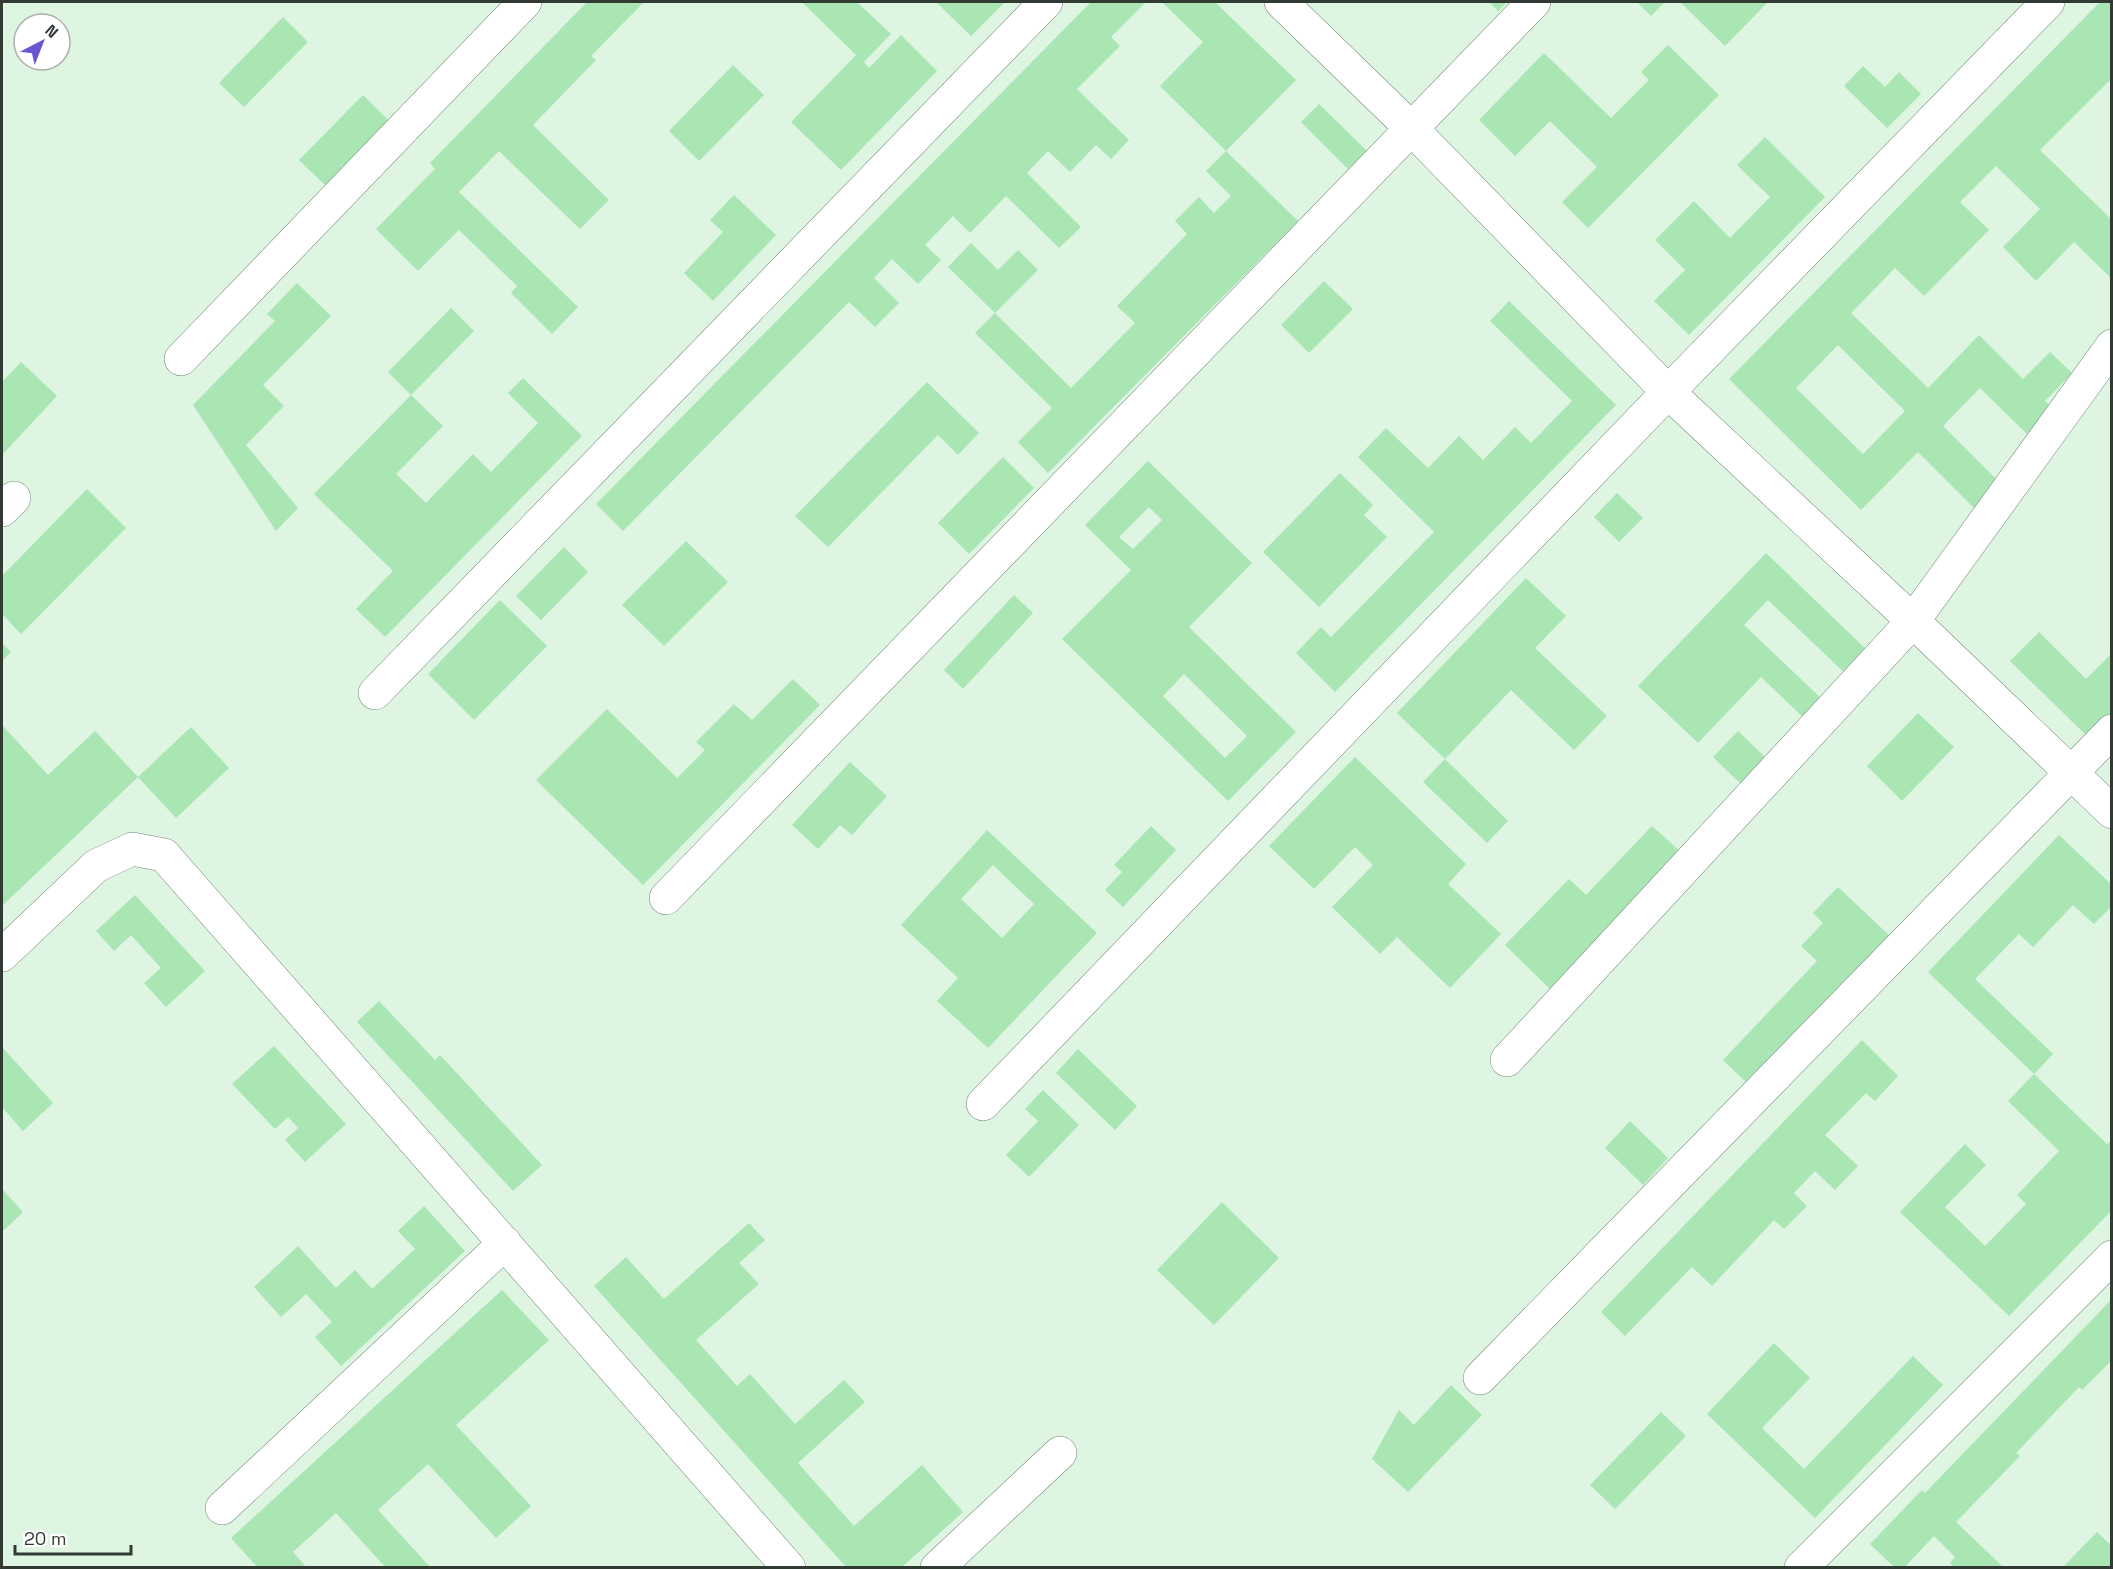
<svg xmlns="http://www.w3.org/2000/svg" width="2113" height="1569" font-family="'Space Grotesk',sans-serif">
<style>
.building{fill:#a9e6b4;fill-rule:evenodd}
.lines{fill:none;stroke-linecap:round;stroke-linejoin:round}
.minor-casing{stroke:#728776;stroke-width:34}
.minor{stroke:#fff;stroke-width:33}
</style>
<rect width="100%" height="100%" fill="#ddf5e1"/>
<path class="building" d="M587,2H644L591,56L596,60L533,125L609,200L580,229L499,151L459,192L578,307L552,334L511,293L517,286L459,230L418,271L376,229L435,169L430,163Z
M802,2H857L891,34L864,62L869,68L901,35L937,71L841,170L791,122L856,55Z
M936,2H1005L971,36Z
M1091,2H1146L1111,37L1120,46L1077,89L1129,140L1111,159L1096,145L1070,172L1048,151L1027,173L1081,227L1059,248L1006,196L970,233L953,216L925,245L941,260L918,284L892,259L874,278L899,303L875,327L849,302L623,531L596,504Z
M1162,2H1215L1296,80L1226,151L1298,221L1048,473L1018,442L1052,408L975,333L995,313L948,267L971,243L998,270L1018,250L1038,270L995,313L1071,388L1135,323L1117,306L1187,234L1175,221L1199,197L1214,213L1231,196L1206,171L1226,151L1160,86L1203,42Z
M1489,2H1507L1498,11Z
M1637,2H1665L1651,16Z
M1680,2H1768L1725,46Z
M2100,2H2112V78L2040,150L2112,220V279L2074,242L2036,281L2003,247L2040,209L1996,166L1960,202L1989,230L1924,296L1895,268L1851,313L1928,388L1979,335L2023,379L2050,352L2072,373L2045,401L2053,408L2027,434L1980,388L1943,426L2004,487L1979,513L1918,452L1861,510L1729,379ZM1838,345L1905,411L1863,454L1796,388Z
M283,17L308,42L244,107L219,83Z
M1668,45L1719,95L1588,228L1562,202L1597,167L1550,121L1515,156L1479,120L1544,53L1611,118L1649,80L1641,72Z
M733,65L764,95L699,161L669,131Z
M1863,66L1885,87L1899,72L1921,94L1887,128L1844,86Z
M363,95L390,122L327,187L299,160Z
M1319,104L1367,151L1348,169L1301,122Z
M1765,137L1825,197L1689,335L1654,301L1685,270L1655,240L1694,201L1730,238L1770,197L1737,165Z
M734,195L776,235L713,301L684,273L723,232L710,220Z
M1324,281L1353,309L1309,353L1281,325Z
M297,283L331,316L263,385L284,406L246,445L298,508L276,531L193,405L275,321L267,314Z
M1509,301L1616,405L1335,692L1296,653L1321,627L1331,637L1434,532L1358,457L1386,428L1428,468L1459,436L1483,460L1515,427L1531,443L1572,401L1490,321Z
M451,308L474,331L411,395L443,426L396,474L426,503L473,454L491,472L538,423L508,393L523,378L582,436L385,637L356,609L393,571L314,494L411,395L388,372Z
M21,362L57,396L2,455V382Z
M927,382L979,433L958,455L938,435L828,547L795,516Z
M1003,457L1034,488L969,554L938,523Z
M1148,461L1252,563L1189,627L1296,732L1228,801L1062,639L1131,570L1085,525ZM1149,507L1162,520L1133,549L1119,537ZM1184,674L1247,736L1225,758L1163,696Z
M1340,473L1373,505L1364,515L1387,537L1319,607L1263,552Z
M87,489L126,528L21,634L2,614V576Z
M1617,493L1643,518L1619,542L1594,517Z
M686,541L728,582L664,646L622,605Z
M564,547L588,572L541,620L516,596Z
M1766,553L1871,654L1849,677L1768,600L1744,625L1825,702L1807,721L1761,677L1698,743L1638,686Z
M1526,578L1566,616L1535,648L1607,716L1574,750L1511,690L1445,759L1508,821L1487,843L1423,782L1445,759L1397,713Z
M1014,595L1033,613L963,689L944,670Z
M500,600L547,646L474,720L428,674Z
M2039,632L2086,679L2112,653V713L2088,737L2010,661Z
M2,643L11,652L2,661Z
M793,679L820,705L643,885L536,780L607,709L677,778L705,750L696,742L734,704L752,720Z
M1918,713L1954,747L1902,801L1867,766Z
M2,725L48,775L95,731L138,777L2,906Z
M191,727L229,768L176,818L138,777Z
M1738,731L1769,761L1744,787L1713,757Z
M1355,757L1466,864L1448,884L1501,934L1450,988L1397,937L1380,954L1332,907L1373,865L1355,847L1314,889L1269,846Z
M850,762L887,796L852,835L840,825L818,849L792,825Z
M1151,826L1176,850L1123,907L1105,890L1122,872L1114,865Z
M1652,826L1681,852L1550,989L1505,945L1569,879L1586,895Z
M987,830L1097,933L988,1048L937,1001L958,978L901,925ZM993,865L1034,904L1002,938L961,899Z
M2059,835L2112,885V906L2094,924L2073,905L2033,947L2019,934L1975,979L2053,1054L2034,1074L1928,972Z
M1838,887L1892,938L1749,1085L1723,1060L1817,961L1801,946L1823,923L1813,913Z
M135,895L205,971L166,1007L144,983L161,968L131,935L114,951L96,931Z
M379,1001L435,1060L440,1055L542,1165L513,1191L357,1022Z
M1862,1040L1898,1076L1875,1101L1866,1093L1825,1135L1858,1166L1835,1190L1815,1171L1794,1193L1807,1206L1784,1229L1774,1220L1712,1286L1692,1267L1625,1336L1601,1312Z
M274,1046L346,1124L305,1162L285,1140L298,1128L288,1117L275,1129L232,1084Z
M2,1047L53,1103L23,1131L2,1107Z
M1078,1049L1137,1106L1115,1130L1056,1073Z
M2034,1074L2107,1144L2112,1140V1210L2009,1316L1900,1212L1965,1144L1986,1165L1945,1207L1985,1246L2026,1204L2017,1195L2059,1151L2008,1101Z
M1043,1090L1079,1125L1029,1177L1006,1155L1038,1121L1025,1109Z
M1630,1121L1668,1158L1643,1185L1605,1148Z
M2,1189L23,1212L2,1232Z
M1222,1202L1279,1258L1214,1325L1157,1270Z
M424,1206L465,1251L341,1366L315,1337L332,1322L306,1294L281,1317L254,1287L298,1246L336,1288L355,1270L372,1289L415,1249L398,1231Z
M749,1223L765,1240L739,1263L759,1284L696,1340L737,1386L750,1374L795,1424L844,1380L865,1402L798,1463L854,1526L922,1465L963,1512L901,1568H847L594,1286L626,1257L664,1299Z
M502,1290L549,1340L456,1425L531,1506L496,1538L428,1464L378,1510L431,1568H386L336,1513L293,1552L307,1568H258L231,1538Z
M2112,1299V1360L2082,1390L2079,1387L2016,1453L2020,1456L1956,1522L2002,1566L1955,1568L1950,1563L1955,1557L1934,1536L1904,1568H1895L1870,1544L1922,1490L1925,1493Z
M1774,1343L1810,1378L1762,1428L1804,1469L1913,1356L1943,1385L1815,1518L1707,1414Z
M1451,1385L1482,1415L1408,1492L1372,1459L1399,1410L1414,1425Z
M1661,1412L1686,1436L1615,1509L1590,1485Z
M2097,1532L2112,1546V1568H2062Z"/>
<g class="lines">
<g class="minor-casing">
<path id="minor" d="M1281,2L1411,128L1668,392L1913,621L2112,812
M181,359L525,2
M2,510L14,498
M375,693L1046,2
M666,898L1534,2
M2,955L96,866L132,849L164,855L789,1568
M1507,1060L1913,621L2112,346
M983,1104L1668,392L2048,2
M1480,1378L2112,731
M222,1508L505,1243
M937,1568L1060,1453
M1801,1568L2112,1257"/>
</g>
<use href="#minor" class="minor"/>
</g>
<rect width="2113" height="1569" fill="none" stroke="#313a33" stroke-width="6"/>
<g transform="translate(42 42) rotate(42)"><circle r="28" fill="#ffffff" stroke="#adb0ad" stroke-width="1.5"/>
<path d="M0-4.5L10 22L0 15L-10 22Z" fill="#6a56d0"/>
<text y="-9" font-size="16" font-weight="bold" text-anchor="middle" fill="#313a33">N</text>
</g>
<path d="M15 1545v9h116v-9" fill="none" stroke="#313a33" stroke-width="3"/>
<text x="24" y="1545" font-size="18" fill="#313a33" stroke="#ffffff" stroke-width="4.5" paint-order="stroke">20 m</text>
</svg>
